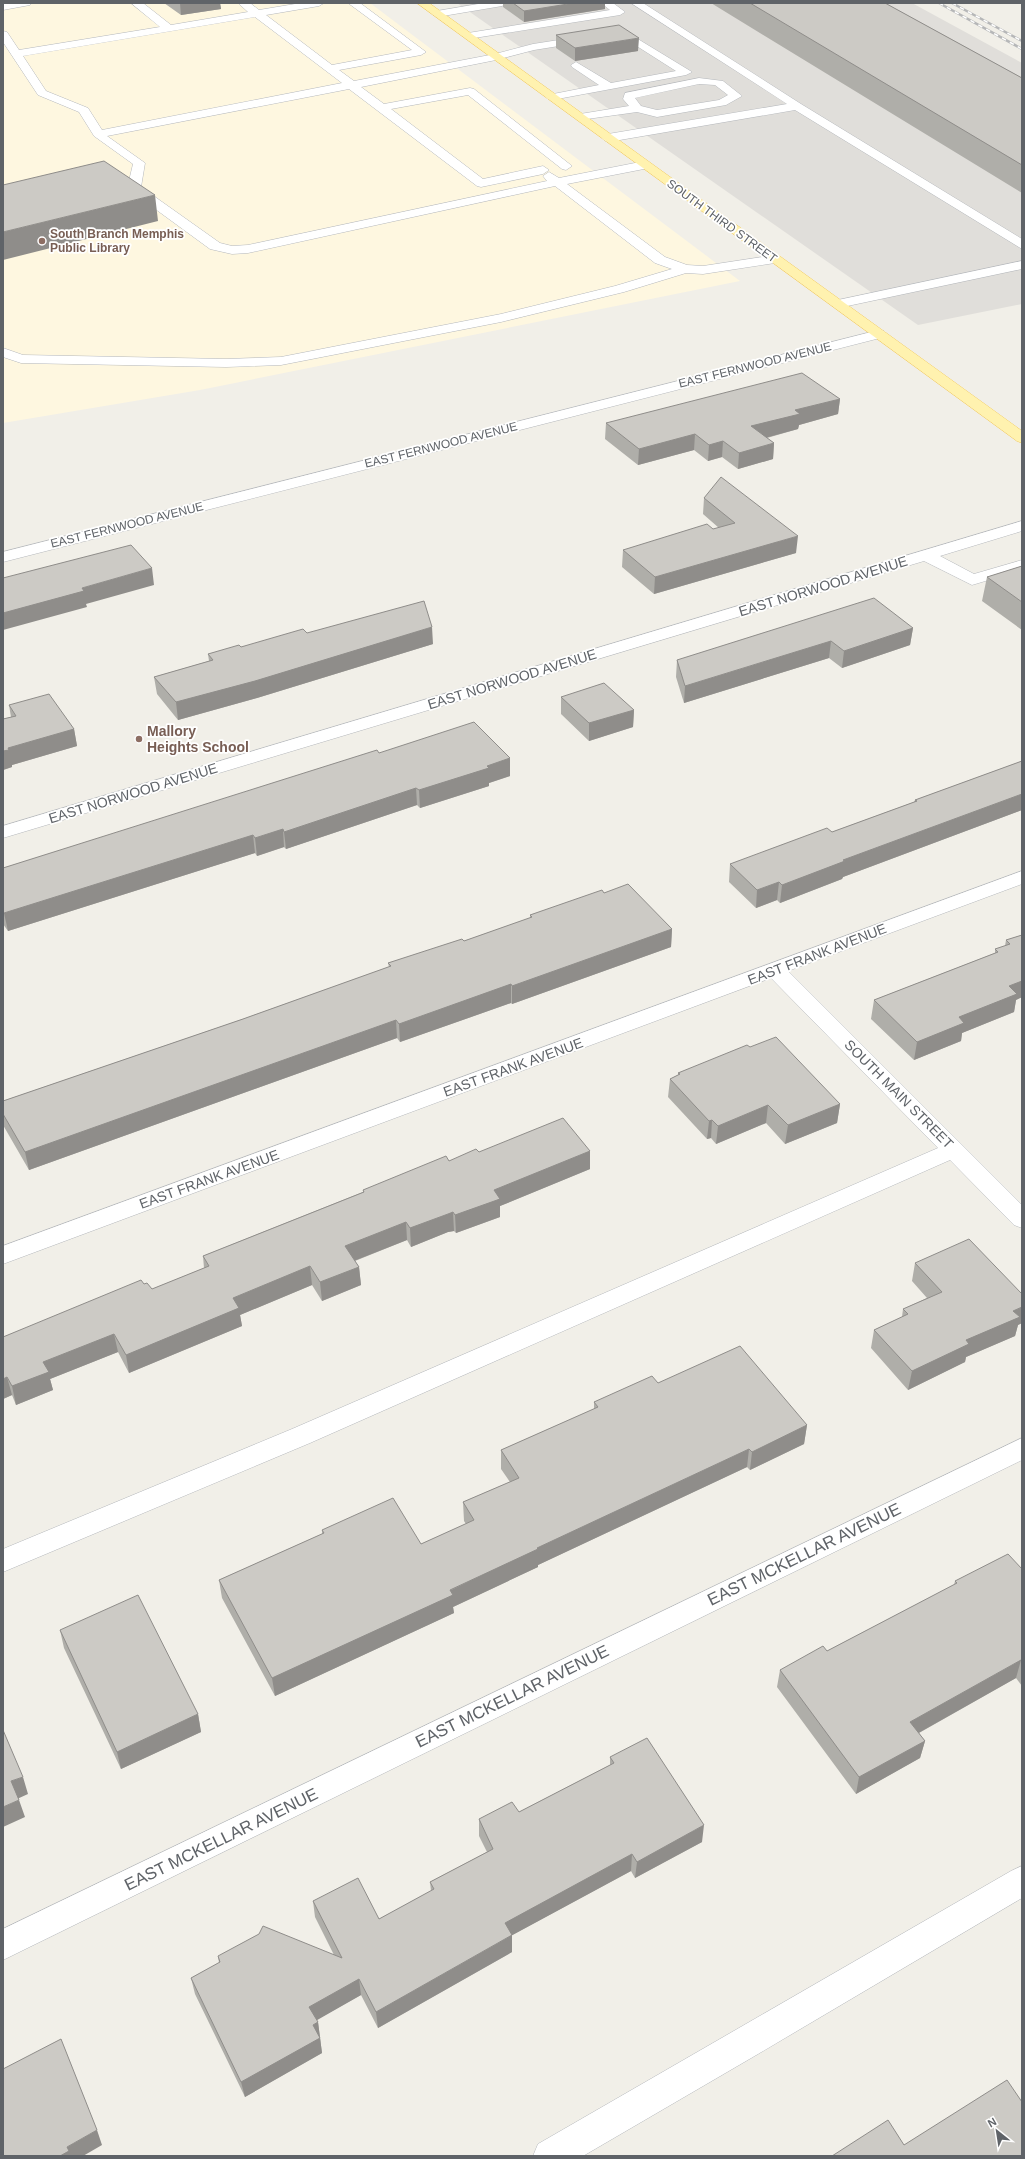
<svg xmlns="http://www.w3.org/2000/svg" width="1025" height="2159" font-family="Helvetica,sans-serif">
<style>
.commercial{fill:#fef7e0}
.industrial{fill:#e0deda}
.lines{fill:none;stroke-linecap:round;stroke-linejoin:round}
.minor-casing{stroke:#b5b8bc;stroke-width:1}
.major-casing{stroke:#f2c960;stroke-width:1}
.minor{fill:#fff;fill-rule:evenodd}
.major{fill:#fff2af;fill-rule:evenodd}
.rail-casing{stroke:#b6b7b8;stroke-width:2.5}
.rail{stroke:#fff;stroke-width:1.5;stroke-dasharray:4.5;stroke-linecap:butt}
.wall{fill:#afaea9}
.shaded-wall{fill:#8f8d8a}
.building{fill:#cccac5;stroke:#8f8d8a}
.education-dot{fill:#8d6e63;stroke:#fff;stroke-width:1.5}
.labels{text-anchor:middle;stroke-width:3.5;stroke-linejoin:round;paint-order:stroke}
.far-street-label{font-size:12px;fill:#5f6368;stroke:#fff}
.far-education-label{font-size:12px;font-weight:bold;fill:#785e54;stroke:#fff;text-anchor:start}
.street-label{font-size:14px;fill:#5f6368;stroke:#fff}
.education-label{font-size:14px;font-weight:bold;fill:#785e54;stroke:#fff;text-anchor:start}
.near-street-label{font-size:17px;fill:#5f6368;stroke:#fff}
</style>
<rect width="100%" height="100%" fill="#f1efe8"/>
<path class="commercial" d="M3,3H370L740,281L200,390L3,423Z"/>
<path class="industrial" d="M457,3H912L1022,63V304L918,325Z"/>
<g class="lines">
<g class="minor-casing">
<path id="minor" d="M31,3L30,5L3,10V4Z
M131,3H143L171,25L248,12L238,3H250L259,10L301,3H324L319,6L266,15L332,65L412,50L348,3H360L426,52L421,55L339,70L354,81L495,54L533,44L623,30L692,72L686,75L552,100L548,99L546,97L548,95L599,85L572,67L571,65L576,62L611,83L676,71L621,36L534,50L496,60L361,87L384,104L470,88L474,89L572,166L566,170L562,169L468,95L391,109L483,179L543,166L549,170L543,174L481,187L477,186L349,89L107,136L145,163L141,187L220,243L232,246L248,245L547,181L543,176L549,172L559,178L645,161L649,162L651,165L649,168L567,184L665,257L687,265L703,266L775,255L782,259L775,263L703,274L686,273L624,292L501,322L281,365L226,367L21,363L3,357V348L23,355L226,359L281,357L501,314L615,286L672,269L655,263L555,186L248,253L232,254L210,249L132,192L128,185L133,164L94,136L79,112L38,95L3,42V31L7,32L19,50L160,27ZM255,17L342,83L102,130L88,108L46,91L23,56Z
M484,3H507L502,6L437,17L432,14L437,11Z
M601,3H613L625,12L620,15L468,39L463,36L468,33L610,10Z
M631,3H643L801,104L1022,239V249L795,110L608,142L604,140L602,138L604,136L608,134L787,104Z
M699,78L723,81L742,96L726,105L657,117L637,112L580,120L574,117L580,114L629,106L623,99L625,93ZM699,84L715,85L728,95L719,100L657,110L641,106L635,98Z
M1022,261V269L838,308L831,304L838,300Z
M879,330L884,331L886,334L884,337L3,562V552Z
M1022,521V531L940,556L974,574L1022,560V570L972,585L924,561L3,838V826Z
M1022,871V884L788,971L1022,1205V1228L1014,1225L950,1160L310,1443L3,1572V1549L292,1429L938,1148L771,978L3,1264V1246Z
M1022,1438V1460L3,1960V1929Z
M1022,1866V1898L758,2054L583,2156H533L538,2144L1011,1871Z"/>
</g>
<g class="major-casing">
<path id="major" d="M417,3H429L1022,431V443L1017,441Z"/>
</g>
<use href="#minor" class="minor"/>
<use href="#major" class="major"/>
<g class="rail-casing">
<path id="rail" d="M939,3L1022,49
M952,3L1022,41"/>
</g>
<use href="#rail" class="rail"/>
</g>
<path class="wall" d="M164,3H220L221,9L181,15Z
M503,3H605V9L524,22L503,7Z
M711,3H885L1022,78V193Z
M556,35L638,51L575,61L556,48Z
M840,399L838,414L799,425L798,429L767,438L774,443L773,459L738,469L722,457L708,461L694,450L638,465L605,439L606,423Z
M704,498L796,553L654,594L622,567L623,550L719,528L703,514Z
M1022,566V630L982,601L987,577Z
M913,628L910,645L842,668L829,658L684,703L676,677L677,660Z
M307,633L433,644L257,698L178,720L157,694L154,677L209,661L208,654Z
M561,697L634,710L633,727L589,741L561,714Z
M9,705L74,729L77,746L12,765V767L3,770V719L11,717Z
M379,753L510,758V776L489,783V786L420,808L417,805L286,849L284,847L257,856L255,853L8,931L3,924V868Z
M1022,761V810L843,877L842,879L780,903L777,900L756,908L729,882L730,864L832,832L914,802L915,800Z
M604,893L672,929L671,947L512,1004L511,1003L400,1042L397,1038L29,1170L3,1125V1101L243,1019L389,967L388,963L464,941L530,918V915Z
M1022,935V997L1016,1000L1014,1012L962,1033L961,1041L914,1060L871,1019L874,1000L995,953V949L1005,946L1006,940Z
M750,1047L840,1104L837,1123L785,1144L766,1123L716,1144L711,1138L707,1139L668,1097L670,1079L678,1075V1073Z
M590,1151V1169L500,1206V1217L456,1233L454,1231L448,1232L411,1247L407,1240L355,1261L359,1267L361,1285L322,1301L312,1285L240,1315L242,1326L129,1373L118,1352L50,1379L53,1390L16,1405L12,1395L3,1399V1337L144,1284L152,1289L204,1268L203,1256L363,1192V1190L449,1161L479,1152Z
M915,1263L1022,1294V1323L1018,1325L1015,1336L966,1357L965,1362L908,1390L871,1348L874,1330L902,1317L903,1309L927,1298L912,1281Z
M658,1383L807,1425L804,1444L750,1470L747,1467L538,1565V1567L453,1607L454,1613L275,1696L222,1598L219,1580L322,1534V1530L421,1544L466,1524L464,1521L463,1502L510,1482L501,1469V1450L594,1409V1402Z
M1022,1569V1686L1016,1678L919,1733L925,1741L920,1758L856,1794L777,1687L780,1670L827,1651L954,1585L955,1581Z
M60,1630L198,1714L201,1732L121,1769L64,1648Z
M610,1757L702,1842L635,1878L631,1871L512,1935V1952L378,2028L361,1995L316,2020L318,2022L322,2053L245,2097L195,1994L191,1978L219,1963L218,1956L334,1955L315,1917L313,1901L379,1919L431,1891L430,1882L487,1852L479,1836V1819L519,1812L610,1765Z"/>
<path class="shaded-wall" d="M180,3H220L221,9L181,15Z
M574,3H605V9L524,22V11Z
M639,38L638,51L575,61V48Z
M155,195L158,221L3,260V232Z
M840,399L838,414L799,425L798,429L750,442L751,426L795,410Z
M695,434L694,450L638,465L639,449Z
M723,441L722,457L708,461L709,445Z
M774,443L773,459L738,469L739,453Z
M798,536L796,553L654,594L655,577Z
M152,568L154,585L86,604L87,607L3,630V613L82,588Z
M432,627L433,644L257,698L178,720L176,702Z
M913,628L910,645L842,668L844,651Z
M831,641L829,658L684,703L685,686Z
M634,710L633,727L589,741V723Z
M74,729L77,746L12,765V767L3,770V751L8,748Z
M510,758V776L489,783V786L420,808L419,790L487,766Z
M416,788L417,805L286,849L284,832Z
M1022,794V810L843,877L842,879L780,903L782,885L843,860Z
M283,829L284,847L257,856L255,838Z
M253,835L255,853L8,931L4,913Z
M779,882L777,900L756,908L757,890Z
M672,929L671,947L512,1004V986Z
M1022,981V997L1016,1000L1014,1012L962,1033L961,1041L914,1060L917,1042L1009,986Z
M511,984V1003L400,1042L399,1024Z
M396,1020L397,1038L29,1170L25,1152Z
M840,1104L837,1123L785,1144L788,1125Z
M768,1105L766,1123L716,1144L718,1126Z
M712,1120L711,1138L707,1139L709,1121Z
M590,1151V1169L500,1206V1217L456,1233L455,1215L494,1190Z
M453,1212L454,1231L448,1232L411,1247L410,1228L448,1214Z
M406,1222L407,1240L346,1264L345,1246Z
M310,1266L312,1285L240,1315L242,1326L129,1373L126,1355L233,1298Z
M359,1267L361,1285L322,1301L320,1282Z
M1022,1307V1323L1018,1325L1015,1336L966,1357L965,1362L908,1390L912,1371L1013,1311Z
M114,1334L118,1352L50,1379L53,1390L16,1405L12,1386L43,1362Z
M7,1377L12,1395L3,1399V1379Z
M807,1425L804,1444L750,1470L752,1452Z
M749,1449L747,1467L538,1565V1567L453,1607L454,1613L275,1696L272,1678L537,1548Z
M1021,1660L1016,1678L906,1740L910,1722Z
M198,1714L201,1732L121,1769L117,1752Z
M925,1741L920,1758L856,1794L859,1777Z
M23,1777L28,1794L17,1799L11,1781Z
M19,1800L25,1817L3,1827V1807Z
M704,1825L702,1842L635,1878L637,1862Z
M632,1854L631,1871L505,1939V1923Z
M512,1935V1952L378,2028L376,2012Z
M359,1979L361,1995L312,2023L309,2007Z
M318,2022L322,2053L245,2097L241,2082L313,2025Z
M97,2130L102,2145L83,2156H60L67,2147Z"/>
<path class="building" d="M513,3H574L524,11Z
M750,3H885L1022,78V165Z
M619,25L639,38L575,48L556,35Z
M104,161L155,195L3,232V185Z
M802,373L840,399L795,410L800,414L751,426L774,443L739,453L723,441L709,445L695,434L639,449L606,423Z
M721,477L798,536L655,577L623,550L707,524L713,529L735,523L704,498Z
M131,545L152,568L82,588L84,591L3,613V578Z
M1022,566V602L987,577Z
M874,598L913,628L844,651L831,641L685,686L677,660Z
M424,601L432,627L255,681L176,702L154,677L213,660L208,654L239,645L241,647L303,629L307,633Z
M604,683L634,710L589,723L561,697Z
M49,694L74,729L8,748L9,750L3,751V719L16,716L9,705Z
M474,722L510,758L487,766L489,768L419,790L416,788L284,832L283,829L255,838L253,835L4,913L3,912V868L377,750L379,753Z
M1022,761V794L843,860L845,861L782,885L779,882L757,890L730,864L827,828L832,832L917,801L915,800Z
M628,884L672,929L512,986L511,984L399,1024L396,1020L25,1152L3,1114V1101L243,1019L391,966L388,963L462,939L464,941L532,917L530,915L602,890L604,893Z
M1022,935V981L1009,986L1017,994L959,1017L964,1023L917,1042L874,1000L998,952L995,949L1010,944L1006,940Z
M776,1037L840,1104L788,1125L768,1105L718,1126L712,1120L709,1121L670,1079L680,1074L678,1073L747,1045L750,1047Z
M563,1118L590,1151L494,1190L500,1199L455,1215L453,1212L448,1214L410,1228L406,1222L345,1246L359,1267L320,1282L310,1266L233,1298L239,1308L126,1355L114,1334L43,1362L49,1372L12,1386L7,1377L3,1379V1337L141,1280L144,1284L147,1283L152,1289L209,1266L203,1256L364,1192L363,1190L446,1156L449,1161L476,1149L479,1152Z
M969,1239L1022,1294V1307L1013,1311L1020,1317L966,1340L969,1344L912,1371L874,1330L908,1314L903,1309L942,1292L915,1263Z
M740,1346L807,1425L752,1452L749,1449L537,1548L538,1549L450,1590L453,1595L272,1678L219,1580L324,1533L322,1530L393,1498L421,1544L474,1520L463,1502L519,1478L501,1450L598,1407L594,1402L652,1376L658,1383Z
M1008,1554L1022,1569V1662L1021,1660L910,1722L925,1741L859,1777L780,1670L823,1646L827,1651L957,1583L955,1581Z
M138,1595L198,1714L117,1752L60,1630Z
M3,1730L23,1777L11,1781L19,1800L3,1807Z
M647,1738L704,1825L637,1862L632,1854L505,1923L512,1935L376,2012L359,1979L309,2007L318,2022L313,2025L320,2038L241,2082L191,1978L220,1962L218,1956L259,1934L263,1926L342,1958L313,1901L358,1878L379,1919L434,1889L430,1882L493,1849L479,1819L512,1802L519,1812L614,1763L610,1757Z
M61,2039L97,2130L67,2147L69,2151L60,2156H3V2069Z
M1007,2080L1022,2102V2156H832L888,2120L904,2145Z"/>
<g class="education-dot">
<circle cx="42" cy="241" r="4"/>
<circle cx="139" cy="739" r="4"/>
</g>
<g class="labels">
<g class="far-street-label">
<text transform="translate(722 221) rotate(36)" y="4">SOUTH THIRD STREET</text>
<text transform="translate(755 365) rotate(-14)" y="4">EAST FERNWOOD AVENUE</text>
<text transform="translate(441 445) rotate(-14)" y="4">EAST FERNWOOD AVENUE</text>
<text transform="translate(127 525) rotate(-14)" y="4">EAST FERNWOOD AVENUE</text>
</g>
<g class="far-education-label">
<text x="50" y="238">South Branch Memphis<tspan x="50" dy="14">Public Library</tspan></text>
</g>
<g class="street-label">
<text transform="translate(823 586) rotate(-17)" y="5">EAST NORWOOD AVENUE</text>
<text transform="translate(512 679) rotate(-17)" y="5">EAST NORWOOD AVENUE</text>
<text transform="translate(133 793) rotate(-17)" y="5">EAST NORWOOD AVENUE</text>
<text transform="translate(817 954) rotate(-21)" y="5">EAST FRANK AVENUE</text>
<text transform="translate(513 1067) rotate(-20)" y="5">EAST FRANK AVENUE</text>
<text transform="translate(899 1094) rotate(45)" y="5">SOUTH MAIN STREET</text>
<text transform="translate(209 1179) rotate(-20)" y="5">EAST FRANK AVENUE</text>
</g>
<g class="education-label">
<text x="147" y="736">Mallory<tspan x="147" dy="16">Heights School</tspan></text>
</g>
<g class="near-street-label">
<text transform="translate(804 1554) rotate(-26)" y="6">EAST MCKELLAR AVENUE</text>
<text transform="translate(512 1696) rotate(-26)" y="6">EAST MCKELLAR AVENUE</text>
<text transform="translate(221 1839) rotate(-26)" y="6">EAST MCKELLAR AVENUE</text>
</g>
</g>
<rect width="1025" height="2159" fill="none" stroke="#5f6368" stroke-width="8"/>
<g transform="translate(997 2131) rotate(330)" stroke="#ffffff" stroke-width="3" paint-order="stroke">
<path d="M0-3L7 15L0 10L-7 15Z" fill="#5f6368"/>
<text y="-6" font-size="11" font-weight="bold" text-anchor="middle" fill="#5f6368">N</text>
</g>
</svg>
